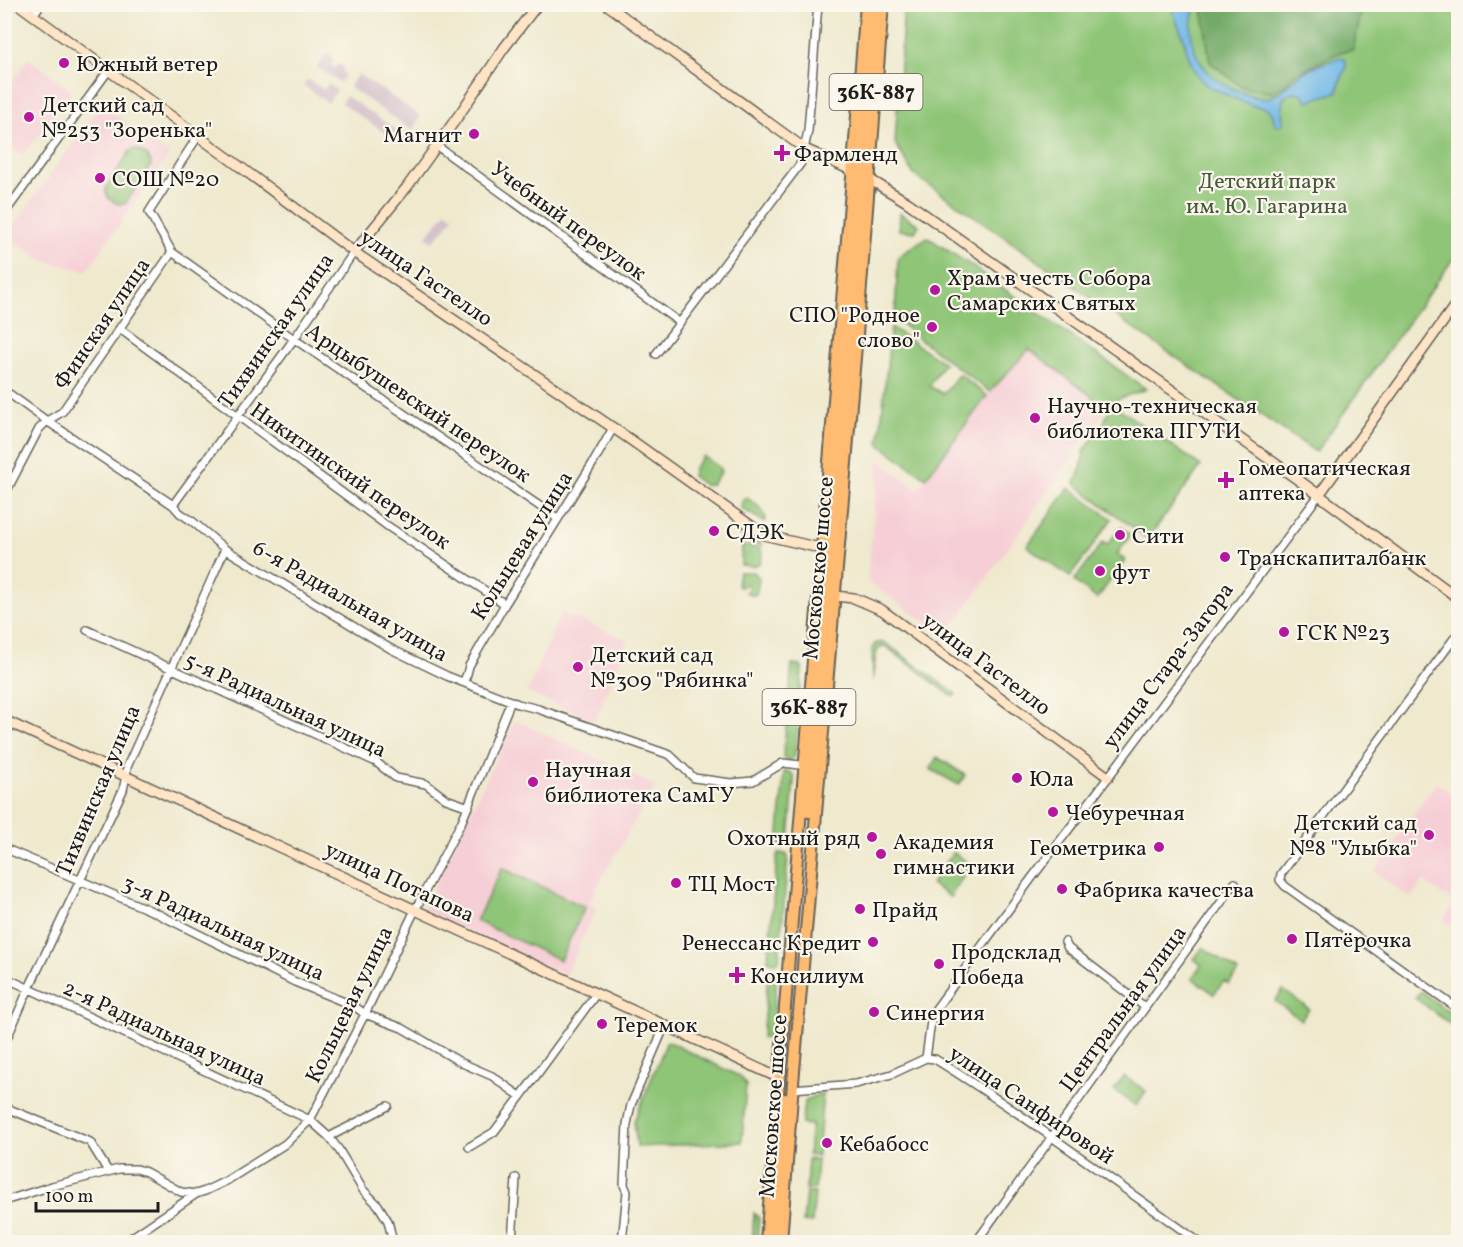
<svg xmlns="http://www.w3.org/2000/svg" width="1463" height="1247" font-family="Vollkorn,serif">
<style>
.built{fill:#f6cfd6}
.industrial{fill:#d1bdc9}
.green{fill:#8fc577;stroke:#56704a;stroke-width:1.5}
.forest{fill:#73aa68;stroke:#486342;stroke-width:1.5}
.water{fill:#6fb8e7;stroke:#466a82;stroke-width:1.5}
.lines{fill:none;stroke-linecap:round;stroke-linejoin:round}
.street-casing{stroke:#66645a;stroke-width:10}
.secondary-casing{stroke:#66645a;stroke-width:12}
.primary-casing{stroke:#66645a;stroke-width:14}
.street{stroke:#fff;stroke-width:7}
.secondary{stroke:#ffe4c6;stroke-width:9}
.primary{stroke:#febb71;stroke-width:10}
.poi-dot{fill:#b5179e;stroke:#fbf7ec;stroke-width:2}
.labels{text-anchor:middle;stroke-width:4.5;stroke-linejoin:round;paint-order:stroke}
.shield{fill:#fbf7ec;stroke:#5f5e5a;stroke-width:1.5}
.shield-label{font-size:21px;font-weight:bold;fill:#1c1c1c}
.poi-label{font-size:22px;fill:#1c1c1c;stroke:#fbf7ec;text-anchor:start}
.park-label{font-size:22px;fill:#44573c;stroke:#fbf7ec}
.street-label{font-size:22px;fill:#1c1c1c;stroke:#fbf7ec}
</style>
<rect width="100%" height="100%" fill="#fbf7ec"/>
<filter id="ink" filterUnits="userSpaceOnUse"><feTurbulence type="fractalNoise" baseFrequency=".0167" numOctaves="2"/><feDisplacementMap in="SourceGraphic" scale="12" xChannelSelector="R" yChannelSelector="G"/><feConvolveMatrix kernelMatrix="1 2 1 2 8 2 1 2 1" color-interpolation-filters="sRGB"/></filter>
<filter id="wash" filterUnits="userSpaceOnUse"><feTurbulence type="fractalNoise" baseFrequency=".008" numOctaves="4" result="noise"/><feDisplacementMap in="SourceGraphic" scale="24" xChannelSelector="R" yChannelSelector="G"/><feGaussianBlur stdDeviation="1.35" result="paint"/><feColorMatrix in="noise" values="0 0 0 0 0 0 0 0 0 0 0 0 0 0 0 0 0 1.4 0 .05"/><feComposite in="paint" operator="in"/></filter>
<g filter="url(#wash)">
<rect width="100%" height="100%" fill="#efe9ce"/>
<path class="built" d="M29,58L72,91L22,156L5,142V91Z
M101,105L170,154L86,271L41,260L7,235Z
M1029,349L1107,408L946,636L867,581L879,461L918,489L987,396Z
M561,612L628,640L595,721L527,693Z
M515,720L656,786L604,874L589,904L597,908L565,976L423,910Z
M1436,782L1458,798V930L1443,920L1455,903L1423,881L1411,898L1374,872Z"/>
<path class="industrial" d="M327,53L334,59L331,65L335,68L338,64L344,68L342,72L345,75L340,83L317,67Z
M358,74L421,116L412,130L349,87Z
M308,79L324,90L328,84L337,90L328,103L303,85Z
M346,96L408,138L403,145L341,103Z
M447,211L454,217L433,242L426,237Z"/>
<path class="green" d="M904,5H1458V252L1316,452L1156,344L990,227L914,175L895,143Z
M134,149C142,150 151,157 151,165L126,203C117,207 104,198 106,188L130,151Z
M900,213L919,225L915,232L899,230Z
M927,237L966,262L1146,389L1118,399L1111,403L1201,466L1148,539L1075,484L1083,461L1084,451L1104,423L1111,403L1108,404L1107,408L1029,349L990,392L921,340L895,318L898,257Z
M891,327L944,363L929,386L943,394L959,374L987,396L926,478L879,444Z
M703,456L719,467L721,472L712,484L705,486L692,476L694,468Z
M1069,488L1112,519L1070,577L1027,546Z
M747,498C756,504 762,508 766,518L764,522L741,508L742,501Z
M737,526L763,545L745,542L740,534L735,529Z
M1121,527L1131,535L1117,554L1125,560L1097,599L1074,581L1103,542L1107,545Z
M742,546L761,548L762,556L760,563L754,566L741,565Z
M739,572H754L759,578L757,592L755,595H751L746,592L749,586L746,584L742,587H739L737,584Z
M884,642L956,694L953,697L885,646L879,648L876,654L873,681L872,648L876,643Z
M792,664L799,665L802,667V669L795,756L790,761L785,759L783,757Z
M937,757L965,775L959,785L930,769Z
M784,771L790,772L794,776V781L789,840L788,843L785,846L778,845Z
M953,852L971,865L950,897L931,884Z
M779,853L786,854L788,857L779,961L776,963L768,960L777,856Z
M502,868L585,907L560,960L476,921Z
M1203,947L1238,972L1229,984L1224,981L1214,994L1192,978L1201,965L1194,959Z
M768,975H777L772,1035L769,1039L762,1038Z
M1283,990L1309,1009L1301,1020L1275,1001Z
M1421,991L1458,1019V1030L1415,998Z
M667,1041L741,1077L746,1085L742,1142L637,1147L634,1121Z
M1124,1076L1146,1091L1136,1106L1114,1090Z
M823,1093L818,1156L808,1155L811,1125L802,1124C804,1102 800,1100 823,1093Z
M808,1159L817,1160L815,1189H806Z
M806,1192L815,1193L812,1223L803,1222Z
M754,1213L759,1218L757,1242H752Z"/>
<path class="forest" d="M1205,5V4L1363,5L1353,50L1340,52L1294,75L1285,85L1273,93L1242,87L1210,62L1202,7Z"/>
<path class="water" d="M1173,5H1195C1183,46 1201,78 1241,92C1250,95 1260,100 1268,98C1281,94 1288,84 1298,76C1308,69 1329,61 1341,57L1345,59C1348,68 1345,70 1342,77C1339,81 1339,87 1338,92L1308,101L1301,93C1279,89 1281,107 1283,123L1280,126L1275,125C1274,121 1274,115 1271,112C1267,106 1260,108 1254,106C1241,101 1213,91 1203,82C1192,71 1188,55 1184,40C1180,28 1173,17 1173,5Z"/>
</g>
<g filter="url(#ink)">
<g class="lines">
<g class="street-casing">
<path id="street" d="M33,15L41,4
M437,146L679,322
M4,214L108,71
M172,252L294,339L557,518
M120,329L386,525L505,604
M656,354L801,163L808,131L818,4
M4,390L47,421L173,505L180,513L192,521L225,549L391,649L447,676L518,704L538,709L670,755L694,778L731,783L753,781L783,763L809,766
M4,496L39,429L47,421L62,412L172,252L149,212L198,136
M173,505L294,339L354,252
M87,630L376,762L396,778L426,784L446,799L469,807
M1458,633L1281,874L1280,880L1285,886L1458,1009
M464,681L467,674L469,666L505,604L593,463L613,428
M4,848L154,912L295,982L354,1006L365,1014L402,1028L462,1063L492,1076L520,1096
M1065,942L1068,948L1145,1007
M4,977L310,1120L329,1137L339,1150L363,1190L378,1205L388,1221L393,1242
M4,1045L29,988L123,790L126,776L127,767L225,549
M926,1058L932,1014L1031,879L1098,791L1319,495
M792,1089L856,1084L892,1074L926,1058L935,1059C1026,1116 1112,1180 1199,1242
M4,1107L90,1142L108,1171
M329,1137L388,1106
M469,1147L494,1132L530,1084L596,994
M4,1201L52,1186L119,1169H137L146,1172L181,1192L196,1194
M125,1242L196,1194L205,1191L226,1181L285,1144L310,1120L365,1014L415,910L462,821L511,701
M512,1242L516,1178
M622,1242L627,1192L624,1185L627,1124L631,1105L665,1025
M976,1242L1235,883"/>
</g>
<g class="secondary-casing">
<path id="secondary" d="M18,4L235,163L354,252L631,440L764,535L828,550
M606,4L805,149L853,171
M869,179L907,202L1304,484L1458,598
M354,252L407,187L461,112L504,48L538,4
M1319,495L1458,301
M834,596L854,598L882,610L1108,777
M4,720L779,1078"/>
</g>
<g class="primary-casing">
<path id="primary" d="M809,812L874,4
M766,1242L866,4
M774,1242L785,1099
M781,1242L793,1083L860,299L883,4"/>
</g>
<use href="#street" class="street"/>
<use href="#secondary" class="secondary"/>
<use href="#primary" class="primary"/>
</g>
</g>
<g class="poi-dot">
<circle cx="64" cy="63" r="6"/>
<circle cx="29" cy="117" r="6"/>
<circle cx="474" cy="134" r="6"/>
<path d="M779 144h6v6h6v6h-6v6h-6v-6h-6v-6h6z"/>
<circle cx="100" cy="178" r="6"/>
<circle cx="935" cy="290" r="6"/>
<circle cx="932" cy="327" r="6"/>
<circle cx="1035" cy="418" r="6"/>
<path d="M1223 471h6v6h6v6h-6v6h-6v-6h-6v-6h6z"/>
<circle cx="714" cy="531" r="6"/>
<circle cx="1120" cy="535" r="6"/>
<circle cx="1225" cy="557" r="6"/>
<circle cx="1100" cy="571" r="6"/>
<circle cx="1284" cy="632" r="6"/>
<circle cx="578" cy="667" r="6"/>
<circle cx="1017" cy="778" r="6"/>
<circle cx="533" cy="782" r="6"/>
<circle cx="1053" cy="812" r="6"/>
<circle cx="1429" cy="835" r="6"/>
<circle cx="872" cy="837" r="6"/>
<circle cx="1159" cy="847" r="6"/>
<circle cx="881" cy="854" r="6"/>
<circle cx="676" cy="883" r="6"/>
<circle cx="1062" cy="889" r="6"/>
<circle cx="860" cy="909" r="6"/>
<circle cx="1292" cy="939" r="6"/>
<circle cx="873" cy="942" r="6"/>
<circle cx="939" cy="964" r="6"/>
<path d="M734 966h6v6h6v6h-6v6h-6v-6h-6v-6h6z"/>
<circle cx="874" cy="1012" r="6"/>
<circle cx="602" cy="1024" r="6"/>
<circle cx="827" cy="1143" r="6"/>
</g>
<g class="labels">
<g class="shield">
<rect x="829.5" y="74" width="93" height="36" rx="4.5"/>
<rect x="762.5" y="689" width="93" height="36" rx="4.5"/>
</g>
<g class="shield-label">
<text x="876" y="99">36К-887</text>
<text x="809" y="714">36К-887</text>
</g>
<g class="poi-label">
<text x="76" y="71">Южный ветер</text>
<text x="41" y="112">Детский сад<tspan x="41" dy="25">№253 "Зоренька"</tspan></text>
<text x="462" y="142" text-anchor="end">Магнит</text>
<text x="794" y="161">Фармленд</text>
<text x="112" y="186">СОШ №20</text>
<text x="947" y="285">Храм в честь Собора<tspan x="947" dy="25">Самарских Святых</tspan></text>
<text x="920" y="322" text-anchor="end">СПО "Родное<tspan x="920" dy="25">слово"</tspan></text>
<text x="1047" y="413">Научно-техническая<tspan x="1047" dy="25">библиотека ПГУТИ</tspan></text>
<text x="1238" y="475">Гомеопатическая<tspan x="1238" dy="25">аптека</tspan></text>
<text x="726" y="539">СДЭК</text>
<text x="1132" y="543">Сити</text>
<text x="1237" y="565">Транскапиталбанк</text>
<text x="1112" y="579">фут</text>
<text x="1296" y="640">ГСК №23</text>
<text x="590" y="662">Детский сад<tspan x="590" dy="25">№309 "Рябинка"</tspan></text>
<text x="545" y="777">Научная<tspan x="545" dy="25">библиотека СамГУ</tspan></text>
<text x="1029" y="786">Юла</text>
<text x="1065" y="820">Чебуречная</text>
<text x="1417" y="830" text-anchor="end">Детский сад<tspan x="1417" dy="25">№8 "Улыбка"</tspan></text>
<text x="860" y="845" text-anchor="end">Охотный ряд</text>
<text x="893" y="849">Академия<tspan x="893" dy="25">гимнастики</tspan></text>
<text x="1147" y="855" text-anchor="end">Геометрика</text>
<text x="688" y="891">ТЦ Мост</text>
<text x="1074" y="897">Фабрика качества</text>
<text x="872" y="917">Прайд</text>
<text x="1304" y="947">Пятёрочка</text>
<text x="861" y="950" text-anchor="end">Ренессанс Кредит</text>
<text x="951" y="959">Продсклад<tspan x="951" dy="25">Победа</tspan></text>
<text x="750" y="983">Консилиум</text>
<text x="886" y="1020">Синергия</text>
<text x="614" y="1032">Теремок</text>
<text x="839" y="1151">Кебабосс</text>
</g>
<g class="park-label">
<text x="1267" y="188">Детский парк<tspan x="1267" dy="25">им. Ю. Гагарина</tspan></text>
</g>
<g class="street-label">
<text transform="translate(569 220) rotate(36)" y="8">Учебный переулок</text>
<text transform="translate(427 277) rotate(34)" y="8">улица Гастелло</text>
<text transform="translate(101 323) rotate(-56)" y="8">Финская улица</text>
<text transform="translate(275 330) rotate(-55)" y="8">Тихвинская улица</text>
<text transform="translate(419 402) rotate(34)" y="8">Арцыбушевский переулок</text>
<text transform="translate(351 475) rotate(35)" y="8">Никитинский переулок</text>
<text transform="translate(521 545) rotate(-58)" y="8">Кольцевая улица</text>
<text transform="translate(817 568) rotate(-85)" y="8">Московское шоссе</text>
<text transform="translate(351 600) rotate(30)" y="8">6-я Радиальная улица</text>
<text transform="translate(987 663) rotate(37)" y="8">улица Гастелло</text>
<text transform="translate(1167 665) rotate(-53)" y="8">улица Стара-Загора</text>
<text transform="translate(286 704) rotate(25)" y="8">5-я Радиальная улица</text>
<text transform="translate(97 790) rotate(-67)" y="8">Тихвинская улица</text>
<text transform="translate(400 881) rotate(25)" y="8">улица Потапова</text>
<text transform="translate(224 927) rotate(25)" y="8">3-я Радиальная улица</text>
<text transform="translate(348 1004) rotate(-64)" y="8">Кольцевая улица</text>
<text transform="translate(1122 1008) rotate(-54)" y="8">Центральная улица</text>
<text transform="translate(165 1032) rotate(25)" y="8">2-я Радиальная улица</text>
<text transform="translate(1032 1104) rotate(34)" y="8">улица Санфировой</text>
<text transform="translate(772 1106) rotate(-86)" y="8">Московское шоссе</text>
</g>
</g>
<rect width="1463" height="1247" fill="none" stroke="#fbf7ec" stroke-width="24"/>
<path d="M36 1202v9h122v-9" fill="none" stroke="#1c1c1c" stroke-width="3"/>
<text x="45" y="1202" font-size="18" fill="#1c1c1c" stroke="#fbf7ec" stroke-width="4.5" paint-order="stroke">100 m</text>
</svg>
